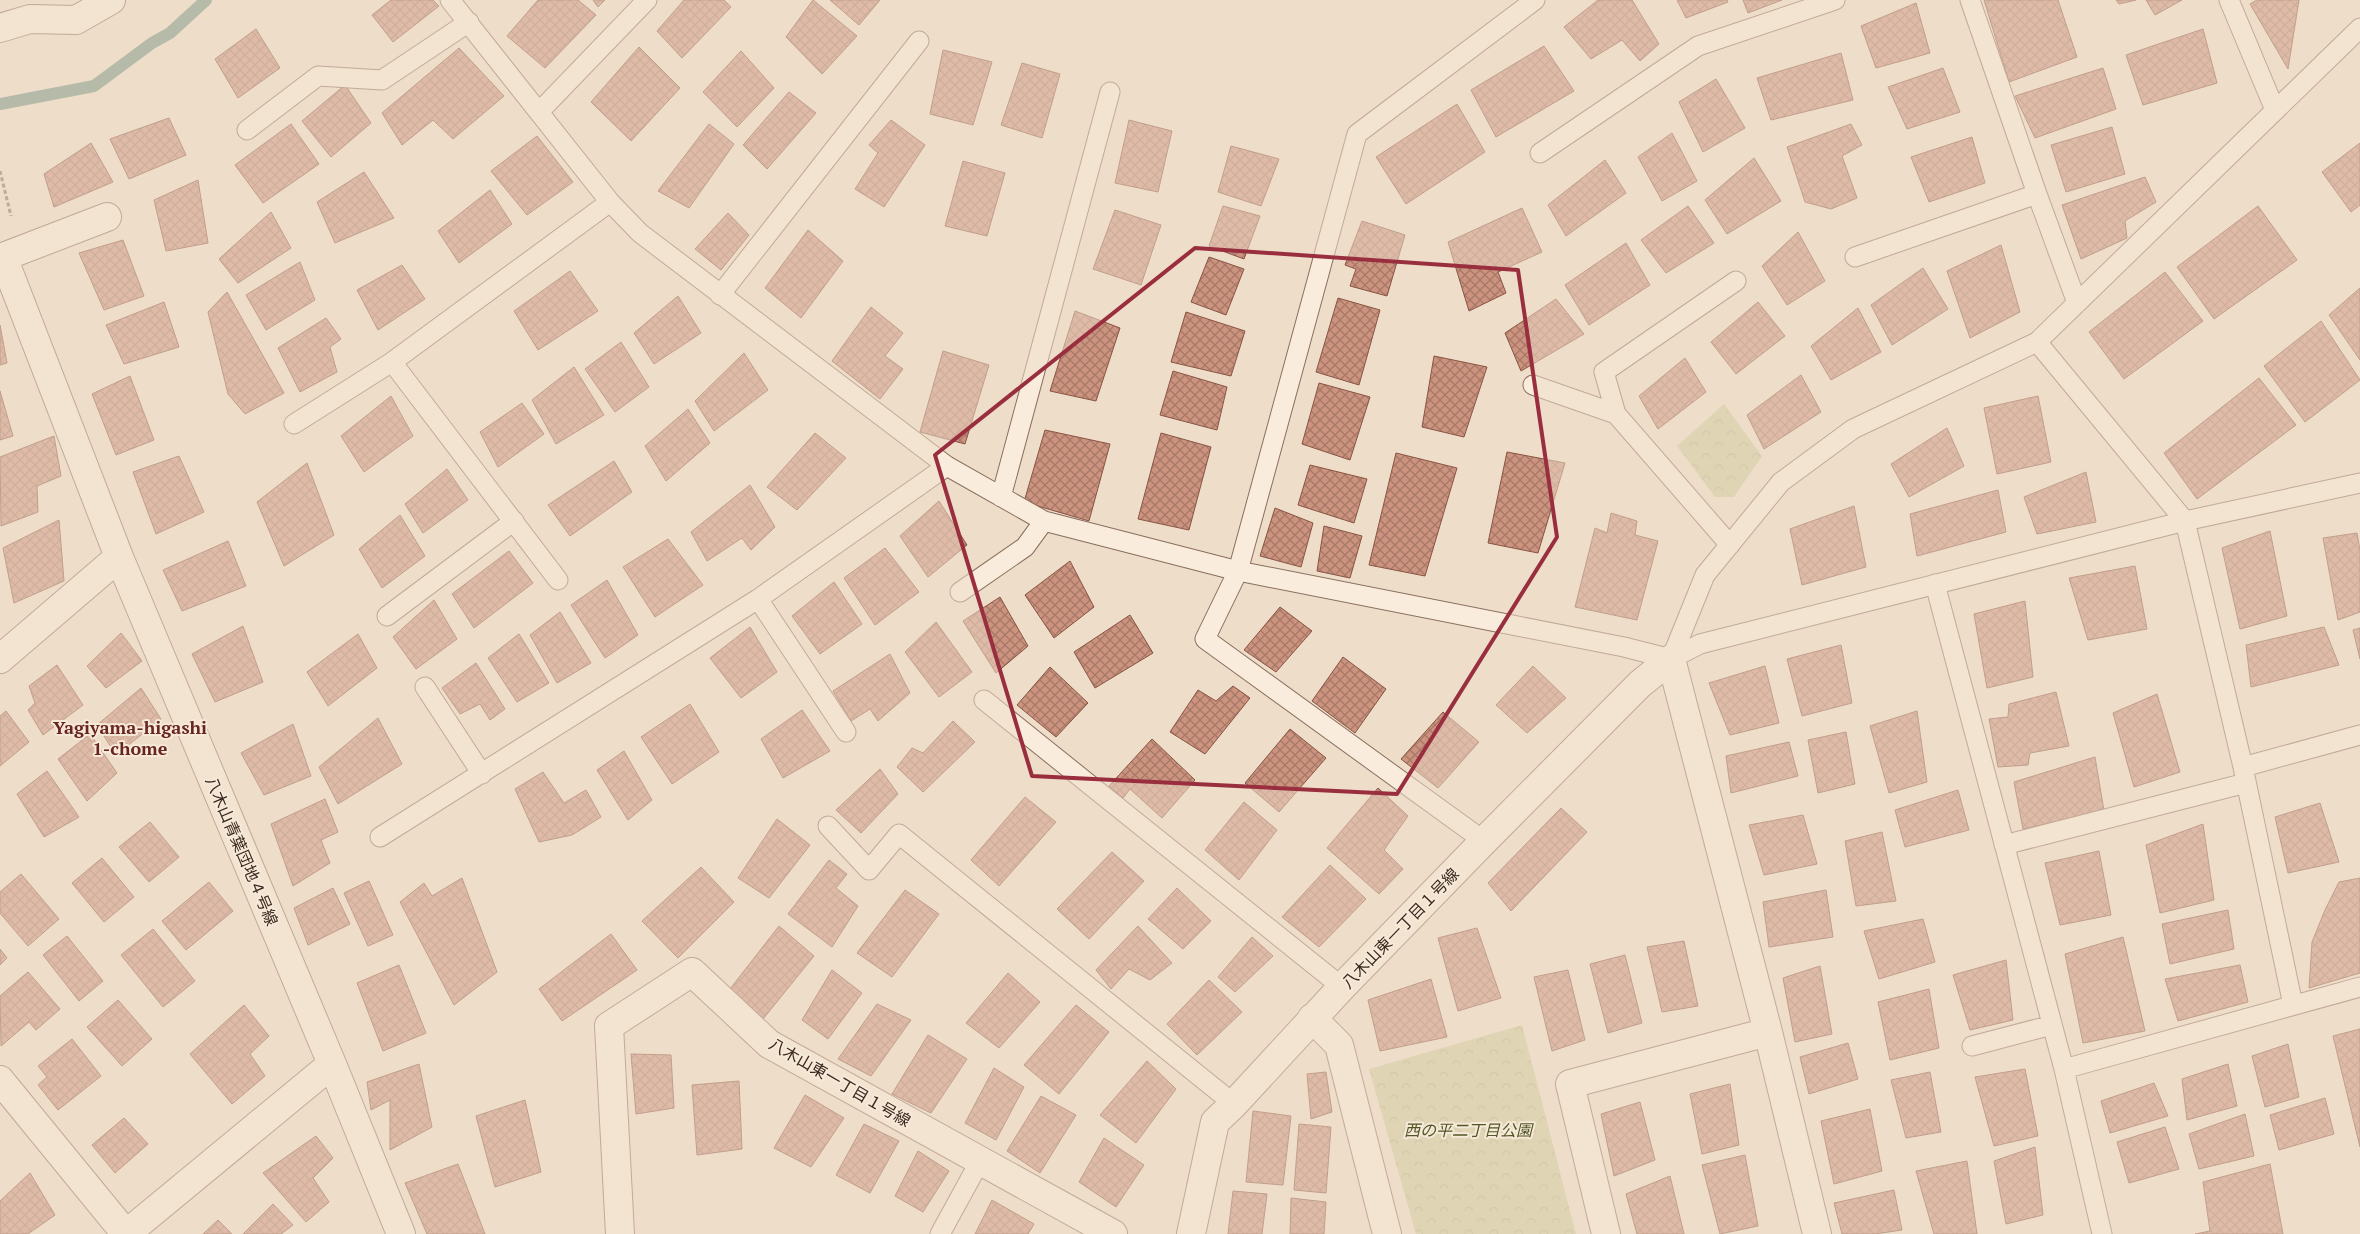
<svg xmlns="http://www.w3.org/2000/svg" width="2360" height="1234" font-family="'PT Serif','Noto Sans JP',serif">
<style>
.forest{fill:url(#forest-crowns)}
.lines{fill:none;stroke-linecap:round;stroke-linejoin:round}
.stream{stroke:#6f9184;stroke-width:12}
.building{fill:url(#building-cross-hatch);stroke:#895443}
.lane-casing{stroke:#8a6e5d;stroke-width:21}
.street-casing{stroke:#8a6e5d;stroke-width:30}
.path{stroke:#8a6e5d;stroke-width:3;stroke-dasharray:4 2.5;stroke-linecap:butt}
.lane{stroke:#f9ecdc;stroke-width:19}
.street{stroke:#f9ecdc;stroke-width:28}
.marked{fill:none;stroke:#992e3f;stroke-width:4;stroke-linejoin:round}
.labels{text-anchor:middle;stroke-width:4;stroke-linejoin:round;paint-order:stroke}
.street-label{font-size:16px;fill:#3b2920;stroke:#f6e9d8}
.park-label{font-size:16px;font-style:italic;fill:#525727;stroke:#f6e9d8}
.neighbourhood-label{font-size:18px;font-weight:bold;fill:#672420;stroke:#f6e9d8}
</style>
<defs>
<pattern id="forest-crowns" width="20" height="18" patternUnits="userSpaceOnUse" patternTransform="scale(1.25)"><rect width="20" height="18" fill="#cdcb9c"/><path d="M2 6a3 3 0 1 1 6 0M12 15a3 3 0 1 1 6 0" fill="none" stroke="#b1ae86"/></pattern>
<pattern id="building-cross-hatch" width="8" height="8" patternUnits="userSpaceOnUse" patternTransform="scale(1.25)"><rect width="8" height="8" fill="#cc937f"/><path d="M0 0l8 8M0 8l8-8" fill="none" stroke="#a77868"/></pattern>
</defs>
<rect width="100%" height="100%" fill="#eeddc8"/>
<path class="forest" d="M1724,404L1762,456L1734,497H1715L1677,446Z
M1522,1025L1576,1234H1416L1369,1069Z"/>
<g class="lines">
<path class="stream" d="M0,104L94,86L152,43L170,33L206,0"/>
</g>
<path class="building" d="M391,0H433L439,6L393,42L372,15Z
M538,0H578L596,15L545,68L507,36Z
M593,0H605L598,7Z
M684,0H724L731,7L682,58L657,31Z
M813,0L857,36L822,74L786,37Z
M830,0H880L859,25Z
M1598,0H1632L1659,44L1640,61L1622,40L1591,59L1564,27Z
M1677,0H1727L1728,2L1686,18Z
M1743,0H1782L1748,13Z
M1984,0H2058L2077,57L2009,82Z
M2116,0H2136L2119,4Z
M2146,0H2182L2155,15Z
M2257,0H2299L2288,69L2250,4Z
M1916,3L1930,53L1876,68L1861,26Z
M256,29L280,68L238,98L215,59Z
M2203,29L2217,83L2143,105L2126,55Z
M1544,46L1574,91L1496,137L1471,90Z
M639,47L680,88L631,141L591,102Z
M459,48L504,96L453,139L433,120L402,145L382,113Z
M943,50L992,62L973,125L930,114Z
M741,51L774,88L737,127L703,92Z
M1841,53L1853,100L1771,120L1757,78Z
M1022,63L1060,74L1042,138L1001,125Z
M1943,68L1960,112L1907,129L1888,87Z
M2103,68L2116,109L2035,138L2015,96Z
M1716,79L1745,128L1703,152L1679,102Z
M345,85L371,123L331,157L302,121Z
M789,92L816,113L767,169L743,145Z
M1457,104L1485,152L1406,204L1376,157Z
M169,118L186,155L129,179L110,139Z
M891,120L925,145L884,207L855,189L878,153L869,145Z
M1129,120L1172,131L1158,192L1115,183Z
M291,124L319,164L263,203L235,165Z
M709,124L734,144L689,208L658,191Z
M1851,124L1862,145L1842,156L1857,198L1831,209L1805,202L1787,147Z
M2112,127L2125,174L2066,192L2051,145Z
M1672,133L1697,181L1662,201L1638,157Z
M537,136L573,182L527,215L491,171Z
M1972,137L1985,183L1929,202L1911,157Z
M91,143L113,182L54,207L44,174Z
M2360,143V205L2351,212L2322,172Z
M1231,146L1279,159L1261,206L1218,192Z
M1754,158L1781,201L1727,234L1705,200Z
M1605,160L1626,193L1566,236L1548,205Z
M963,161L1005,173L987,236L945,226Z
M364,172L394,218L335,243L317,202Z
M2145,177L2156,202L2125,221L2127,238L2081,259L2062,205Z
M198,180L208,243L166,251L154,200Z
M490,190L512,224L459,263L438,231Z
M1223,206L1260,216L1244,259L1209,246Z
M1688,206L1714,243L1666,273L1641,240Z
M2258,206L2297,260L2214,319L2177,267Z
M1522,208L1542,252L1498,272L1506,293L1469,311L1448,242Z
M1115,210L1161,225L1141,285L1093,269Z
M271,212L291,248L238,283L219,259Z
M728,213L749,235L721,270L695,249Z
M1362,221L1405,235L1387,296L1350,286L1356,269L1345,265Z
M808,230L843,261L801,318L765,288Z
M1798,232L1825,281L1787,305L1762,266Z
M123,240L144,296L104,310L79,253Z
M1626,243L1650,285L1589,325L1565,285Z
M2001,245L2020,312L1970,338L1947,271Z
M1209,257L1244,269L1226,315L1191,302Z
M300,262L315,300L266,330L246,295Z
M402,265L425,299L378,330L357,290Z
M1923,268L1948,309L1892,345L1871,305Z
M570,271L598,311L538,350L514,311Z
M2165,272L2203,321L2124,379L2089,332Z
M2360,288V360L2329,315Z
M227,292L284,393L245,414L228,394L208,312Z
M678,296L701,333L654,364L634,333Z
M1338,298L1380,310L1359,385L1316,372Z
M1556,299L1584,334L1521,371L1505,333Z
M164,302L179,347L124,364L106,325Z
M1758,302L1785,336L1736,374L1711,342Z
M871,307L903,333L885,356L903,369L880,399L832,361Z
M1858,308L1881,352L1831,380L1811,346Z
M1075,311L1120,328L1096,401L1050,391Z
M1186,312L1245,331L1231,376L1171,362Z
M326,318L341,339L330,347L337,372L300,392L278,348Z
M2321,321L2360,380L2305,422L2264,366Z
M0,325L7,363L0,365Z
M621,342L649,387L615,412L585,369Z
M943,351L989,365L965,444L920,432Z
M744,353L768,390L714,431L695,401Z
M1434,356L1487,367L1464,437L1422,427Z
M1685,358L1706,392L1658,429L1639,396Z
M574,367L604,415L556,444L532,400Z
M1173,371L1227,387L1217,430L1160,415Z
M1801,375L1821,412L1764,449L1747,415Z
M130,376L154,440L116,455L92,394Z
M2259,378L2296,425L2197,499L2164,453Z
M1319,383L1370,397L1350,460L1302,444Z
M0,391L13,436L0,440Z
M391,396L413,436L364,472L341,436Z
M2038,396L2051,462L1997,474L1984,408Z
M522,403L544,434L498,467L480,432Z
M688,409L710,443L666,481L645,446Z
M1947,428L1964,466L1909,497L1891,464Z
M1045,430L1110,444L1089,521L1024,502Z
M815,433L846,458L797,510L767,487Z
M1161,433L1211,447L1189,530L1138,519Z
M54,436L61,476L37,486L38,512L1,526L0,457Z
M1507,452L1565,463L1538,553L1488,543Z
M1396,453L1457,468L1425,576L1369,565Z
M179,456L204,512L156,534L133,472Z
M614,461L632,492L570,536L548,505Z
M307,463L334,535L284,566L257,502Z
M1310,465L1367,479L1354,523L1298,505Z
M447,469L468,500L423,533L405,504Z
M2086,472L2096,522L2037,534L2024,497Z
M750,485L775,527L751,550L742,538L707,561L691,532Z
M1998,490L2006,532L1917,556L1910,514Z
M939,501L967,545L928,577L900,536Z
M1854,506L1866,567L1802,585L1790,529Z
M1275,508L1313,523L1301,567L1260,556Z
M1611,513L1637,521L1635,535L1658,541L1637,620L1575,607L1595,528L1607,533Z
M400,515L425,556L382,588L359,549Z
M59,520L64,581L14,603L3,548Z
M1324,526L1362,536L1350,578L1317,571Z
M2270,531L2287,616L2240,629L2222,548Z
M2357,533L2360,550V612L2338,620L2323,538Z
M668,539L703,585L655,617L623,567Z
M228,541L246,586L182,611L163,570Z
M885,548L919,592L875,625L844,578Z
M509,551L533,583L474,628L452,594Z
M1070,561L1094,607L1054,638L1025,595Z
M2135,566L2147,629L2088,640L2069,578Z
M607,580L638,635L605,658L571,605Z
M834,582L862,624L820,654L792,616Z
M1000,597L1028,646L996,673L963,621Z
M434,600L457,639L416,669L393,637Z
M2025,601L2033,677L1987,688L1974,614Z
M1280,607L1312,631L1276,672L1244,650Z
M560,612L591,663L557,683L530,635Z
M1130,615L1153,653L1095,688L1074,652Z
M936,622L972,672L939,697L905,652Z
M243,626L263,682L215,702L192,654Z
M750,627L777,672L741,698L710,658Z
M2324,627L2339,665L2251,687L2246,645Z
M2360,628V659L2353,630Z
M121,633L142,661L106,688L87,666Z
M358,634L377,668L328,706L307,672Z
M519,634L549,683L517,702L488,658Z
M1841,645L1852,703L1802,716L1787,659Z
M890,654L910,693L878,721L870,709L851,721L833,691Z
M1343,657L1386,689L1355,733L1312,701Z
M476,663L505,709L490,720L480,704L460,714L442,688Z
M57,665L83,705L43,735L28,710L35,703L29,686Z
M1533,666L1566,698L1527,733L1496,705Z
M1765,666L1779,723L1730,735L1709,683Z
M1050,667L1088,703L1056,737L1017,705Z
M1233,686L1250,698L1205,754L1170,732L1198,690L1216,701Z
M141,688L161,719L116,755L97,725Z
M2056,692L2069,746L2030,753L2028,765L1998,767L1989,719L2008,717L2009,704Z
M2157,694L2180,772L2134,787L2113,713Z
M690,704L719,752L672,784L641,737Z
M802,710L830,751L783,778L761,739Z
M6,711L29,742L0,766V716Z
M1917,711L1927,782L1889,793L1870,726Z
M1443,712L1479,742L1438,788L1401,759Z
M378,718L402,764L338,804L319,767Z
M953,721L975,742L923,792L897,767L912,748L923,753Z
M293,724L311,776L264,795L241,753Z
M1290,729L1326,758L1279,812L1245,783Z
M1846,732L1855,784L1818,793L1808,740Z
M90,734L117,773L87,801L58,759Z
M1152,739L1195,780L1162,818L1130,789L1123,798L1109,786Z
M1789,742L1798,776L1731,793L1726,756Z
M624,751L652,800L628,820L597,770Z
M2095,757L2104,811L2023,829L2014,782Z
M880,769L898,794L861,833L836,810Z
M47,771L79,817L44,837L17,794Z
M543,772L564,803L586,790L601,817L572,835L539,842L515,789Z
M1378,788L1408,816L1384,850L1403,869L1379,894L1327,848Z
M1958,790L1969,830L1905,847L1895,810Z
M1025,797L1056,822L999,886L971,860Z
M325,799L338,832L321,840L330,863L293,886L271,824Z
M1244,802L1277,830L1239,880L1205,850Z
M2320,803L2339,862L2288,873L2275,817Z
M1561,808L1587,832L1511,911L1488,883Z
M1803,815L1817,864L1764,875L1749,825Z
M777,819L810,845L769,898L738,878Z
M150,822L179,857L149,882L119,847Z
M2203,824L2214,900L2160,913L2146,845Z
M1882,832L1896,901L1856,906L1845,841Z
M2099,851L2111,915L2060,925L2045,863Z
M1112,852L1144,881L1089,939L1057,909Z
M102,858L134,897L104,922L72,883Z
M829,860L847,874L836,888L858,906L832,947L788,914Z
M1330,865L1366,899L1319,947L1282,917Z
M701,867L734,902L678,958L642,921Z
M21,874L59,919L28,946L0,913V892Z
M462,878L497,972L454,1005L400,902L424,883L432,896Z
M2360,878V973L2309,988L2312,942L2325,910L2339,882Z
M369,881L393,935L368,946L344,893Z
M209,882L233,911L186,950L162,921Z
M333,888L350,924L308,945L294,908Z
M1177,888L1211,921L1183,949L1148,919Z
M905,890L939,914L892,977L857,953Z
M1826,890L1833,937L1769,947L1763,902Z
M2228,910L2234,949L2170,964L2162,924Z
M1923,919L1935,962L1879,979L1864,931Z
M779,926L814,956L763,1019L730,989Z
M1138,926L1172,963L1150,980L1129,969L1111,989L1096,970Z
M1477,928L1501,998L1458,1011L1438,938Z
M153,929L195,981L163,1007L121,955Z
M611,934L637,970L562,1021L539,989Z
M67,936L103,981L79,1001L43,955Z
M1252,937L1273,956L1235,992L1218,977Z
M2123,937L2145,1031L2083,1043L2065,954Z
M1684,941L1698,1006L1662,1012L1647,947Z
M0,949L7,958L0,965Z
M1625,955L1642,1023L1608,1033L1590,964Z
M2006,960L2013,1020L1970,1030L1953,975Z
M399,965L426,1033L383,1051L357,983Z
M2240,965L2248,1002L2178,1021L2165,979Z
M1820,966L1832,1034L1795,1042L1783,978Z
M832,970L862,993L828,1039L802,1020Z
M1568,970L1585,1040L1552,1051L1534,977Z
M28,972L60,1009L36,1030L29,1022L1,1046L0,996Z
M1008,973L1040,1002L999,1048L966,1023Z
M1431,979L1447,1037L1380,1051L1368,1000Z
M1209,980L1242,1012L1197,1055L1167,1024Z
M1929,989L1939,1048L1890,1060L1878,1002Z
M118,1000L152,1039L122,1066L87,1027Z
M877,1004L911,1020L871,1076L838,1059Z
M244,1005L269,1036L250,1054L265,1076L232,1104L190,1054Z
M1076,1005L1109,1032L1059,1094L1024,1065Z
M2360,1029V1147L2333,1036Z
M928,1035L967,1059L931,1113L892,1094Z
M72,1039L101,1076L58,1110L38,1085L47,1077L38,1066Z
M1848,1043L1858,1079L1809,1094L1800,1057Z
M2288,1044L2299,1097L2265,1107L2252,1056Z
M631,1054L671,1055L674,1108L636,1114Z
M1147,1061L1176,1089L1136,1143L1100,1115Z
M419,1064L432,1127L390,1150V1100L371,1110L367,1082Z
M2228,1064L2237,1106L2187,1120L2182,1079Z
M994,1068L1024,1087L996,1140L965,1123Z
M2025,1069L2038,1136L1994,1146L1975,1077Z
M1326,1072L1332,1112L1311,1119L1307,1074Z
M1930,1072L1941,1132L1906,1138L1891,1080Z
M739,1081L742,1149L697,1155L692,1085Z
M2154,1083L2168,1116L2110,1133L2101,1101Z
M1730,1084L1739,1145L1702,1154L1690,1094Z
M805,1095L844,1118L811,1167L774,1148Z
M1041,1096L1076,1115L1040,1173L1007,1151Z
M2325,1098L2334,1134L2279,1150L2270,1115Z
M525,1100L541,1172L495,1187L476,1116Z
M1640,1102L1655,1160L1614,1176L1601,1114Z
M1870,1109L1882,1171L1834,1184L1821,1121Z
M1253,1111L1291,1116L1283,1185L1246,1182Z
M2245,1114L2254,1156L2199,1169L2189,1134Z
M124,1118L148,1144L115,1173L92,1145Z
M864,1124L899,1141L870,1193L836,1175Z
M1299,1124L1331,1127L1326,1193L1294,1190Z
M2165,1127L2179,1169L2129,1183L2117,1142Z
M316,1136L333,1158L313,1178L329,1202L306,1222L263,1173Z
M1104,1138L1144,1165L1116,1207L1079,1182Z
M2035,1147L2043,1215L2006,1224L1994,1161Z
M918,1151L949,1171L923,1212L895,1196Z
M1745,1155L1758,1226L1720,1234L1702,1165Z
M1967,1161L1977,1234H1934L1916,1171Z
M458,1164L485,1234H427L405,1183Z
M2270,1164L2283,1234H2195L2210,1231L2203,1182Z
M30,1173L55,1215L28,1234H0V1201Z
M1670,1176L1684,1234H1637L1626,1194Z
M1894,1190L1902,1230L1875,1234H1842L1834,1203Z
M1233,1191L1267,1194L1262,1234H1228Z
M1291,1198L1326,1202L1324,1234H1290Z
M992,1200L1034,1224L1028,1234H975Z
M273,1204L293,1225L281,1234H243Z
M218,1220L232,1234H203Z"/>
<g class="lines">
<g class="lane-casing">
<path id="lane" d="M450,0L610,202L640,233L947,466L1044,521L1238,571L1624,647L1671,659L1700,644L2185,521L2360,483
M1970,0L2037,194L2077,303
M2229,0L2275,110
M539,112L647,0
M247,130L318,76L382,80L469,22
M1540,153L1698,46L1835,0
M1855,257L2037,194
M720,295L919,41
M2037,342L2185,521L2243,767L2293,1005
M392,362L558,580
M1533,385L1616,414
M294,424L392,362L610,202
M1001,497L1110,92
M1730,545L1616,414L1604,372L1736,281
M1935,584L2064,1069L2102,1234
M960,592L1025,547L1044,521
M758,599L846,732
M387,616L514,521
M1671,659L1705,575L1781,482L1853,429L2037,342L2360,28
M425,687L482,774
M984,700L1342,987
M2243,767L2360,735
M828,826L869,870L899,834L1234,1104
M380,837L758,599L947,466
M1484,841L1205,639L1238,571L1357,134L1535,0
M2004,845L2246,783
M1972,1046L2052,1025
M2064,1069L2360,987
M940,1234L980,1161"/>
</g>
<g class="street-casing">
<path id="street" d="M0,28L30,19L76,20L111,0
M107,217L3,257L119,557
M0,659L119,557L332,1064L401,1234
M1312,1018L1339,1045L1387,1234
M0,1080L126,1234
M126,1234L332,1064
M620,1234L609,1026L692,972L769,1044L1113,1234
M1191,1234L1215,1122L1234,1104L1342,987L1484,841L1640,684L1671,659L1768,1032L1817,1234
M1606,1234L1570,1084L1768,1032"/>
</g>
<path class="path" d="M0,171L11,216"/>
<use href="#lane" class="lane"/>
<use href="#street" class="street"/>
</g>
<path d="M0 0H2360V1234H0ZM1195,248L1518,270L1557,537L1397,794L1032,776L935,455Z" fill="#eeddc8" fill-opacity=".55" fill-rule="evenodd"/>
<path class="marked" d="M1195,248L1518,270L1557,537L1397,794L1032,776L935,455Z"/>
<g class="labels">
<g class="street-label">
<text transform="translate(242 851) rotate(67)" y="6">八木山青葉団地４号線</text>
<text transform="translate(1400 928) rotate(-46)" y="6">八木山東一丁目１号線</text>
<text transform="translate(840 1082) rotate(30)" y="6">八木山東一丁目１号線</text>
</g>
<g class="park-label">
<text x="1468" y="1136">西の平二丁目公園</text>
</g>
<g class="neighbourhood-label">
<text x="130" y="734">Yagiyama-higashi<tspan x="130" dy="21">1-chome</tspan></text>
</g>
</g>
</svg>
